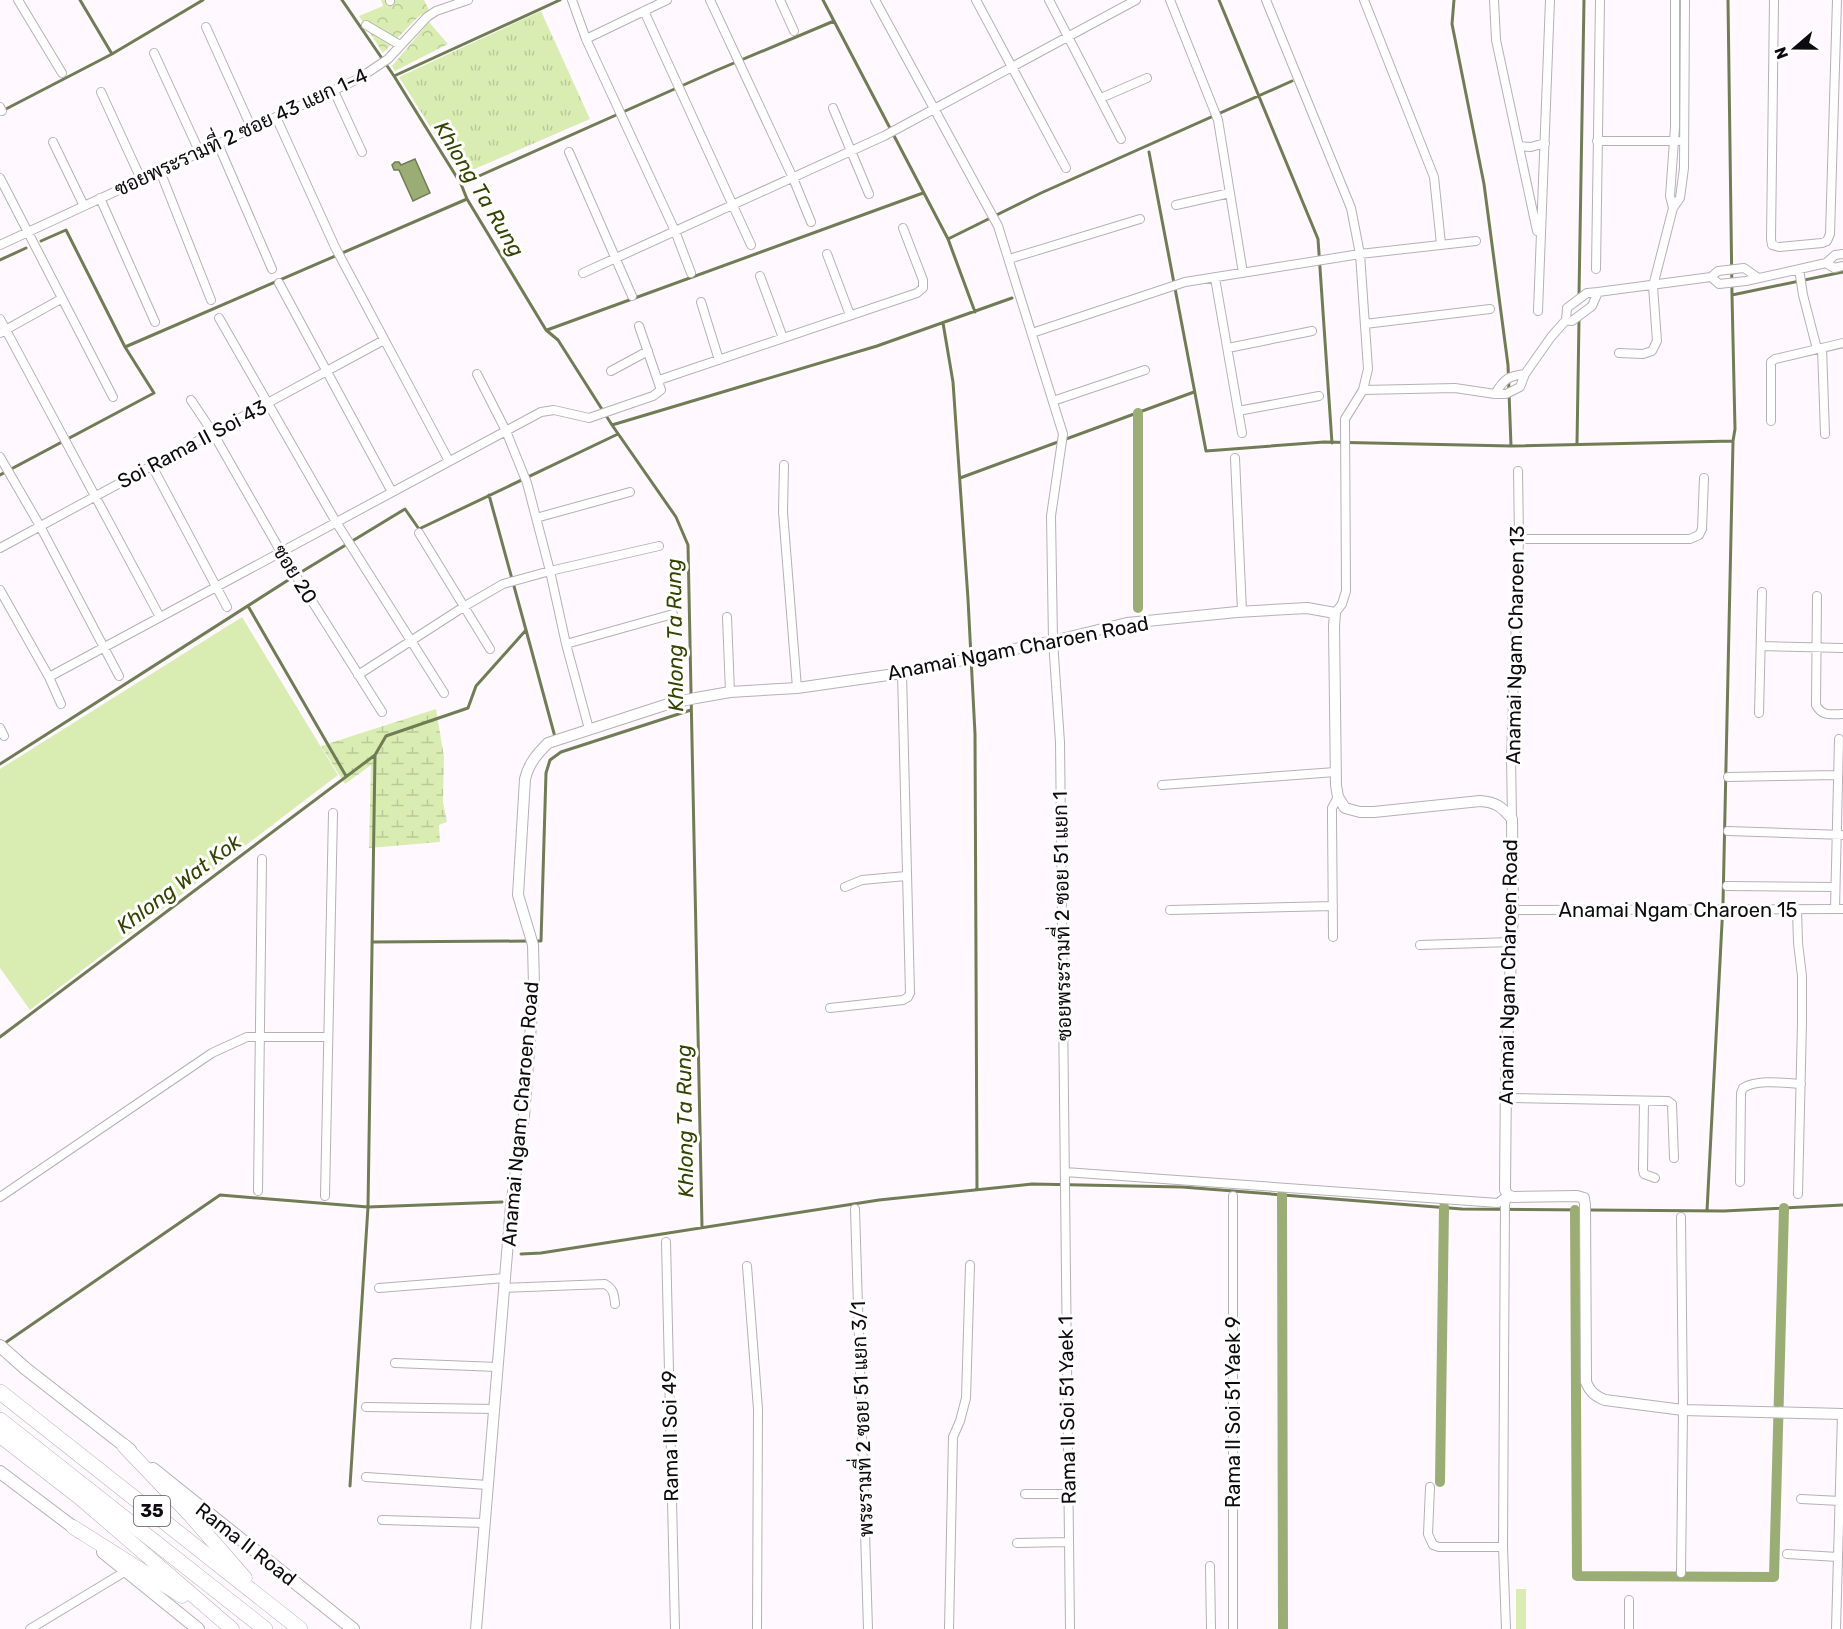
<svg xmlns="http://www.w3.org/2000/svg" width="1843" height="1629" font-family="Rubik,Sarabun,sans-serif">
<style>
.grass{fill:url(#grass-tufts)}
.wetland{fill:url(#wetland-marsh)}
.park{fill:url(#park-crowns)}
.garden{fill:#d9edb2}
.water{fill:#9aad74;stroke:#707c55;stroke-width:1.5}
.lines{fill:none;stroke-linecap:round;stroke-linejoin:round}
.stream{stroke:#707c55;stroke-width:3}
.canal{stroke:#9aad74;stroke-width:10}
.minor-casing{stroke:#b6b0b5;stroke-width:10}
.tertiary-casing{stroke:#b6b0b5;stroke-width:12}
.secondary-casing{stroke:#b6b0b5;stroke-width:14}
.trunk-casing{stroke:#b6b0b5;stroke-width:15}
.motorway-casing{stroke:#b6b0b5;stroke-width:16}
.minor{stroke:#fff;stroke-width:8}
.tertiary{stroke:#fff;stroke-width:10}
.secondary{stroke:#fff;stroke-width:12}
.trunk{stroke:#fff;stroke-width:14}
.motorway{stroke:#fff;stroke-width:15}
.labels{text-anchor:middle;stroke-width:6;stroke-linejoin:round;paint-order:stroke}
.shield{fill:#fff;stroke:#565456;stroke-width:1.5}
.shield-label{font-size:18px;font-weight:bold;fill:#0d0b0d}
.street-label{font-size:20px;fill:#0d0b0d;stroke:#fff}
.water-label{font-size:21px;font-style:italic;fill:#344400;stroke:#fff}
</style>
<defs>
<pattern id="grass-tufts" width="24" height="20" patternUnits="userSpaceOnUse" patternTransform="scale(1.5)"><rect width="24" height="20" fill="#d9edb2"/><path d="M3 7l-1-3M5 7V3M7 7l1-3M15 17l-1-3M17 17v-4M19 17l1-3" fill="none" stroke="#b9ca98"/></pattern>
<pattern id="wetland-marsh" width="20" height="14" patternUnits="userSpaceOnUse" patternTransform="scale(1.5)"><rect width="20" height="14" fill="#d9edb2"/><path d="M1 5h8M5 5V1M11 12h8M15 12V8" fill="none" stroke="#b9ca98"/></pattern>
<pattern id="park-crowns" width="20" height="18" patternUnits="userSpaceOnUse" patternTransform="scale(1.5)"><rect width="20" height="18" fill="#d9edb2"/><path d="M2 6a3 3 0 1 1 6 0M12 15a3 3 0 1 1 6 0" fill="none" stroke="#b9ca98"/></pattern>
</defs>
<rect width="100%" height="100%" fill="#fff9ff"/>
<path class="grass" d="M541,11L590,119L463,174L458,171L399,77Z"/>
<path class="wetland" d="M436,709L444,757L443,802L447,822L439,825L440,842L369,848L371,765L345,784L321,746Z"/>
<path class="park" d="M381,0H424L429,10L418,17L383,53L359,16L383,6Z
M429,22L448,44L395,71L392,66Z"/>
<path class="garden" d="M242,617L338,775L30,1010L0,968V769Z
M1516,1589H1526V1629H1516Z"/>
<path class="water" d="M415,159L430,193L413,201L399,170H394L392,165L395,162H399L401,165Z"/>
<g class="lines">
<path class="stream" d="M80,0L112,54
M342,0L394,76L461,184L467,199L546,330L558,340L612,425L676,517L688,545L702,1227
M823,0L948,239L975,312
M1219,0L1318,239L1332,443
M1454,0L1452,24L1484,184L1508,365L1511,446
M1728,0L1732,295
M394,76L560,0
M4,110L112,54L203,0
M1149,152L1206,451L1324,442L1511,446L1733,441L1735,429L1732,295L1843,272
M461,184L715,71L834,21
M948,239L1041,193L1292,81
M0,260L26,248
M1579,295L1584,0
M943,323L953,382L968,599L975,734L977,1189
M547,330L923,193
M125,347L467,199
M612,425L877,346L1012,298
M1577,444L1579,320
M0,475L154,393L125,347L66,230L41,241
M960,478L1194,392
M248,606L346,776
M526,630L555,737
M0,764L293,577L405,509L419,529L618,434
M535,941H541L546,773L550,760L561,752L691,710
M372,942L529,941
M0,1037L375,755
M1707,1211L1723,904L1733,442
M521,1254L541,1253L879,1200L1032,1184L1182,1187L1462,1209L1724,1211L1843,1205
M2,1345L220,1195L368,1207L502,1202
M350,1486L368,1207L375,755L386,736L468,708L476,686L526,630L489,495"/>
<path class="canal" d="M1138,608V413
M1282,1195L1283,1629
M1575,1210L1577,1576L1774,1577L1784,1208
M1440,1482L1444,1207"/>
<g class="minor-casing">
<path id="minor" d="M18,0L62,73
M572,0L586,39L667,0
M710,0L793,178L811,222
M780,0L794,31
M875,0L998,226L1063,434L1051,516L1053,641L1060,742L1070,1629
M976,0L1066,168
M1049,0L1121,139
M1170,0L1218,120L1243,273
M1266,0L1351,208L1360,254L1368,369L1363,390L1345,419L1346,591L1342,604L1335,613
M1364,0L1434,177L1441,244
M1494,0L1496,40L1537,231
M1774,0L1771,239L1772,245L1779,247L1822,243L1827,241L1830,234L1837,0
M390,1V0
M644,11L751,245
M366,25L400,45
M206,27L252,129
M586,39L675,231L691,273
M154,53L200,153
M334,91L362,152
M101,92L141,179
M1101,98L1147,78
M0,107L2,111
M833,108L869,194
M276,117L335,247L449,461
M1597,141H1678
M53,142L84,206
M218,144L272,269
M1519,146L1531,147L1545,143
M569,152L632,296
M160,171L211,300
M0,178L113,397
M100,198L155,322
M1176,205L1230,193
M1673,208L1670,196L1675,127V0
M0,245L358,79L388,59L427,17L436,11L468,0
M827,254L850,315
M1009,259L1140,219
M1826,263L1834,268L1843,266
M1596,269L1600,0
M1799,269L1803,295L1817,349
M583,273L884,136L1136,0
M760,276L783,338
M1711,277L1719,284L1746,281L1826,263L1835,255L1843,254
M1215,278L1242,433
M279,283L392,492
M701,302L719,360
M1538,311L1550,0
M219,318L336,522L444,693
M0,319L160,617
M1566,320L1567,308L1587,293L1598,292
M1365,324L1490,309
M0,333L61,299
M1032,333L1185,282L1360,254L1476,241
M1228,348L1312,331
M1822,348L1825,434
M1619,353L1643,354L1652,351L1657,341L1653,286L1673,208L1680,198L1684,168L1685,0
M611,371L648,351
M477,374L506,431L527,483L550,571L566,644L589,729
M659,380L917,293L923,288V280L903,228
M1363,390L1455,388L1495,394H1506L1520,387L1525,374L1551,337L1566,320L1572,321L1592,306L1598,292L1711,277L1718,271L1744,268L1757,277
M1495,394C1504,379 1508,376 1525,374
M191,400L213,433L281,552L382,712
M1053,401L1145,370
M1238,411L1319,396
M1771,421V362L1775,359L1843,343
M0,457L40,526L119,676
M1235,458L1242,611
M784,465L783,512L797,688
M152,466L227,607
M536,518L630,492
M419,533L490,649
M1519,539H1690L1699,535L1702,529L1704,478
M0,548L384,340
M0,590L49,677L61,704
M1817,596L1816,705C1822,717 1832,714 1843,714
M727,617L730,692
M566,644L673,614
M1762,646L1843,648
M358,675L465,606L503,584L550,571L659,546
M49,677L541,412L554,410L589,418L653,396L661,390L639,326
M1759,713L1762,592
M0,728L4,736
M1728,777L1838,775
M1162,785L1335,772
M1512,819L1511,756L1519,539L1518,471
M1728,831L1843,835
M1727,886L1835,887
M845,887L862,880L906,876
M1835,909L1839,739
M1170,910L1333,906
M1513,910L1843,909
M1797,910L1798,943L1802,976V1022L1798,1194
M1333,937L1332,817V808L1338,797
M1420,945L1511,942
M830,1008L903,1000L908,997L910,993L902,673
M1506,1098L1668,1101L1672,1104L1674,1158
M1644,1101L1643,1170L1644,1174L1655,1178
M1065,1172L1498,1203L1508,1195
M1740,1182L1741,1093L1743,1088C1758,1079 1783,1083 1801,1084
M258,1191L262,859
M325,1196L333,813
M1233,1196V1629
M0,1197L212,1053L247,1037H328
M855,1209L868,1629
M666,1242L675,1629
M747,1266L758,1409L757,1629
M379,1288L505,1278
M504,1288L605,1284C614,1289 614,1295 615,1304
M395,1363L498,1367
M366,1407L495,1409
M366,1477L488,1485
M1430,1487L1428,1534L1433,1545L1439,1547H1503
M1025,1494H1068
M1801,1499L1840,1501
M382,1520L485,1523
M1017,1543L1068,1542
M1787,1554L1838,1557
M1210,1566L1211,1629
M1681,1573L1683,1410L1681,1217
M30,1629L126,1571
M949,1629L953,1437L960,1421L966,1398L970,1265
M1506,1629L1503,1547L1505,1204L1508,1195
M1629,1629V1600
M1836,1629L1842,1414"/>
</g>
<g class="tertiary-casing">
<path id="tertiary" d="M476,1629L511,1205L524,1116L534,986L533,945L518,895L525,779C529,763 537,754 548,743L668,704L696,698L730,692L797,688L902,673L1053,641L1127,623L1237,612L1307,608L1335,613L1334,626L1336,785L1338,797L1345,808L1360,812H1374L1480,801C1496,802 1502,807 1512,819L1513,910L1506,1074L1505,1190L1508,1195L1513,1197L1577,1196L1584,1198L1585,1205L1586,1382C1590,1392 1595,1396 1605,1400L1683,1410L1843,1414"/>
</g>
<g class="secondary-casing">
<path id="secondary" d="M0,1346L26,1369L130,1450
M153,1469L353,1629
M0,1472L81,1533
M103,1552L198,1629"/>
</g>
<g class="trunk-casing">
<path id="trunk" d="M0,1436L80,1498L232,1629
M124,1446L190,1515L245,1578
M73,1527L182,1596"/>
</g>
<g class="motorway-casing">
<path id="motorway" d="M0,1392L300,1629
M0,1420L265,1629"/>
</g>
<use href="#minor" class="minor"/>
<use href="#tertiary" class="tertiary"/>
<use href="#secondary" class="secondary"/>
<use href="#trunk" class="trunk"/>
<use href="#motorway" class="motorway"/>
</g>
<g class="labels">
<rect class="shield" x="134" y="1496" width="36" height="30" rx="4.5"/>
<g class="shield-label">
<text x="152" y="1517">35</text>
</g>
<g class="street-label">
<text transform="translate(241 132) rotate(-25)" y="7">ซอยพระรามที่ 2 ซอย 43 แยก 1-4</text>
<text transform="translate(192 444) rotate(-28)" y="7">Soi Rama II Soi 43</text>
<text transform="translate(295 574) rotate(58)" y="7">ซอย 20</text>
<text transform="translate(1515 645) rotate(-89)" y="7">Anamai Ngam Charoen 13</text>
<text transform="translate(1018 648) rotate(-11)" y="7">Anamai Ngam Charoen Road</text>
<text x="1678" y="917">Anamai Ngam Charoen 15</text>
<text transform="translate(1062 916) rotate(-91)" y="7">ซอยพระรามที่ 2 ซอย 51 แยก 1</text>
<text transform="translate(1508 972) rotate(-89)" y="7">Anamai Ngam Charoen Road</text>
<text transform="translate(520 1114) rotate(-85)" y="7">Anamai Ngam Charoen Road</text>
<text transform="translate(1067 1410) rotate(-91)" y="7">Rama II Soi 51 Yaek 1</text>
<text transform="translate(1233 1412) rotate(-90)" y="7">Rama II Soi 51 Yaek 9</text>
<text transform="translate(862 1419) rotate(-92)" y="7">พระรามที่ 2 ซอย 51 แยก 3/1</text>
<text transform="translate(670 1436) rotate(-91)" y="7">Rama II Soi 49</text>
<text transform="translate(246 1544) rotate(38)" y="7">Rama II Road</text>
</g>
<g class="water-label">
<text transform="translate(479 189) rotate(59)" y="7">Khlong Ta Rung</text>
<text transform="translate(675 635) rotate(-91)" y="7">Khlong Ta Rung</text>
<text transform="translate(179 884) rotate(-37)" y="7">Khlong Wat Kok</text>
<text transform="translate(685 1121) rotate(-91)" y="7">Khlong Ta Rung</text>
</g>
</g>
<g transform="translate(1795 48) rotate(250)" stroke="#ffffff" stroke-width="4.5" paint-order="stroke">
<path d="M0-4.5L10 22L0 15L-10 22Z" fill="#0d0b0d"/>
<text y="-9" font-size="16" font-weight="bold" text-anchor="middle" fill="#0d0b0d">N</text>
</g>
</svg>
